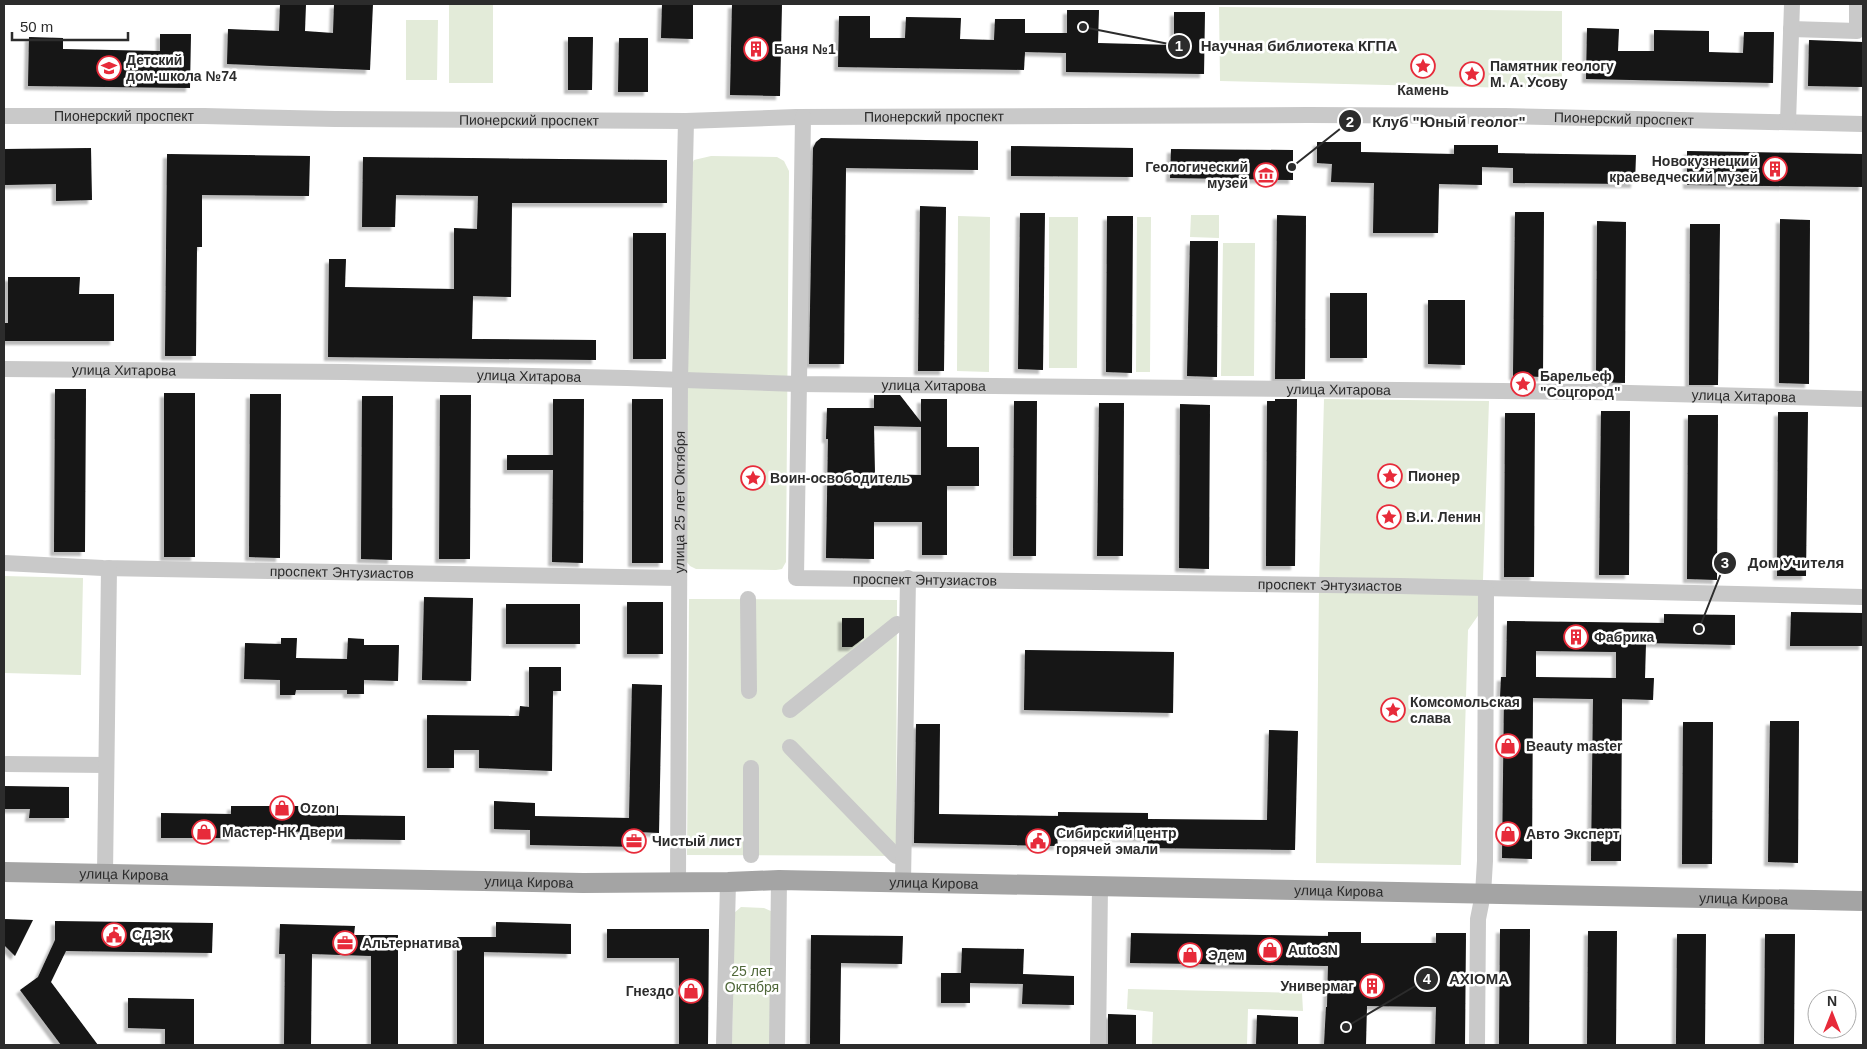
<svg xmlns="http://www.w3.org/2000/svg" width="1867" height="1049" font-family="Arial,sans-serif">
<style>
.green{fill:#e3ebd9}
.building{fill:#131313;fill-rule:evenodd;filter:url(#shadow)}
.lines{fill:none;stroke-linecap:round;stroke-linejoin:round}
.minor{stroke:#c9c9c9;stroke-width:16}
.major{stroke:#a4a4a4;stroke-width:20}
.labels{text-anchor:middle;stroke-width:5;stroke-linejoin:round;paint-order:stroke}
.poi-label{font-size:14px;font-weight:bold;fill:#2c2c2c;stroke:#fff;text-anchor:start}
.street-label{font-size:14px;fill:#2c2c2c;stroke:#fff}
.park-label{font-size:14px;fill:#50683a;stroke:#fff}
.leader{fill:none;stroke:#2c2c2c;stroke-width:2}
.callout-dot{fill:#2c2c2c;stroke:#fff;stroke-width:2}
.mark-label{font-size:15px;text-anchor:middle;font-weight:bold;fill:#fff}
.callout-label{font-size:15px;text-anchor:middle;font-weight:bold;fill:#2c2c2c;stroke:#fff;stroke-width:5;stroke-linejoin:round;paint-order:stroke}
</style>
<defs>
<filter id="shadow"><feDropShadow dx="-4" dy="4" stdDeviation="1" flood-color="#0004"/></filter>
</defs>
<rect width="100%" height="100%" fill="#fff"/>
<path class="green" d="M449,4H493V83H449Z
M1219,7L1562,11V89L1220,81Z
M406,20H438L437,80H406Z
M711,156L777,157L784,161L789,171L786,562L782,569L776,570L696,569L690,566L686,561L690,168L694,160Z
M1191,215H1219V238L1190,237Z
M958,216L990,217L989,372L957,371Z
M1049,217H1078L1077,368H1049Z
M1137,217H1151L1150,372H1136Z
M1223,243H1255L1254,376H1221Z
M1324,399L1489,401L1482,610L1468,630L1461,865L1316,863L1319,587Z
M4,576L83,578L81,675L4,673Z
M689,599L897,600L896,856L687,855Z
M741,907L764,908L773,912L771,1045H732L734,913Z
M1128,989L1302,993L1303,1011L1248,1009L1247,1045H1152L1153,1012L1127,1009Z"/>
<path class="building" d="M280,4H306L305,31L333,33L334,4H373L370,70L227,64L228,29L279,31Z
M662,4H693V39L661,38Z
M732,4H782L780,96L730,95Z
M1067,10H1099L1098,43L1174,45V12H1205L1204,74L1066,72V53L1025,52L1024,70L838,67L839,16H870V38H905L906,17L961,18L960,39L994,40L995,19H1025V33H1067Z
M1587,28L1619,29L1618,51H1654V30L1709,31V52L1743,53L1744,32H1774L1773,83L1586,79Z
M160,34H191L190,88L28,86L29,37L63,38V49L160,51Z
M568,37H593L592,90H568Z
M619,38H648V92H618Z
M1809,40L1863,42V87L1808,86Z
M821,138L978,141V170L846,168L844,364H809L813,148L816,142Z
M1317,142H1361V152L1454,154V145H1498V153L1636,155L1635,184L1513,183V168L1482,167V185L1439,184L1438,233H1373L1374,183L1331,182L1332,164L1317,163Z
M1011,146L1133,148V177L1011,176Z
M91,148L92,200L56,201V184L4,185V149Z
M1171,149L1293,150V180L1170,178Z
M1687,151L1863,154V187L1687,185Z
M167,154L310,156L309,196L202,195V247H197L196,356H165Z
M363,157L667,160V203H512L511,297L473,296L472,339L596,340V360L328,357L329,259H346L345,287L454,289V228L477,229L478,196L396,195L395,227H362Z
M920,206L946,207L944,371H918Z
M1515,212H1544L1543,377L1513,376Z
M1020,213H1045L1043,370L1018,369Z
M1277,215L1306,216L1305,379H1275Z
M1107,216H1133L1132,373L1106,372Z
M1780,219L1810,220L1809,384L1779,383Z
M1597,221L1626,222L1625,383L1596,382Z
M1690,224H1720L1718,385H1689Z
M633,233H666V359H633Z
M1190,241H1218L1217,377L1187,376Z
M8,277H80L79,294H114V341H4V323H8Z
M1330,293H1367V358H1330Z
M1428,300H1465V365L1428,364Z
M55,389H86L85,552H54Z
M164,393H195V557H164Z
M250,394H281L280,558L249,557Z
M440,395H471L470,559H439Z
M874,395H900L921,422V399H947V447H979V486H947V555H922V522H874V559L826,558L828,439H826L827,408H874ZM874,426L921,427V475L875,474Z
M362,396H393L392,560L361,559Z
M553,399H584L583,563L552,562L553,470H507V455H553Z
M632,399H663V563H632Z
M1275,399H1297L1295,566H1266L1267,401H1275Z
M1014,401H1037L1036,556H1013Z
M1099,403H1124L1123,556H1097Z
M1180,404L1210,405L1209,569L1179,568Z
M1601,411H1630L1629,575H1599Z
M1778,412H1808L1806,576H1777Z
M1505,413H1535L1534,577H1504Z
M1688,415H1718L1717,580L1687,579Z
M424,597L473,598L471,681L422,680Z
M627,602H663V654H627Z
M506,604H580V644H506Z
M1791,612L1863,613V646H1790Z
M1664,614L1735,615V645L1646,643L1645,678H1654L1653,700L1622,699L1621,861H1591L1593,699L1533,698L1532,859L1502,858L1504,698H1500L1501,677H1506L1507,621L1664,623ZM1536,651L1616,652V678L1536,677Z
M842,618H864V638L852,647H842Z
M281,638H297L296,658L347,659L348,638L364,639V645H399L398,681L364,680V694H347V690H296L295,695H280V680L244,679L245,643L281,644Z
M1025,650L1174,652L1173,713L1024,710Z
M529,667H561V691H553L552,771L479,768V750H454V768H427V715L519,716L520,706L529,707Z
M632,684L662,685L659,833L639,832V847L530,845V830L494,829V801L535,803V816L629,818Z
M1770,721H1799L1798,863L1768,862Z
M1683,722H1713L1712,864H1682Z
M916,724H940L939,814L1058,816V812L1148,813V819L1267,820L1269,730L1298,731L1295,850L1148,848L1147,838L1057,836L1058,846L914,843Z
M4,786L69,787V818H29L30,809H4Z
M231,806H338V815L405,816V840L335,839V832L233,831V838H161V813L231,814Z
M4,919L33,920L15,956L4,945Z
M55,921L213,923L212,953L66,951L51,982L98,1045H61L20,990L38,977L55,940Z
M496,922L571,924V954L484,952V1045H457V937H496Z
M280,924L355,926L354,935H398V1045H371V956L312,954L311,1045H284L285,954H279Z
M607,929H709L708,1045H679V958H607Z
M1500,929H1530L1529,1045H1499Z
M1588,931H1617L1616,1045H1587Z
M1328,932H1361V943H1436V933H1466L1465,1045H1435L1436,1007L1367,1006L1366,1045H1324L1326,1007H1327L1328,966L1130,963L1131,933L1328,936Z
M1677,934H1706L1705,1045H1676Z
M1765,934H1795L1794,1045H1764Z
M811,935L903,936L902,964L841,963L840,1045H810Z
M962,948L1024,949L1023,974L1074,976V1005L1022,1004L1023,984L970,983V1003H941V973H961Z
M128,998L194,999V1045H165V1029L128,1028Z
M1108,1014L1136,1015V1045H1108Z
M1257,1015L1298,1017V1045H1256Z"/>
<g class="lines">
<g class="minor">
<path d="M1791,29L1857,31V4"/>
<path id="s1" d="M4,116H204L335,119L686,121L796,117L1308,115L1505,116L1863,124"/>
<path id="s2" d="M803,117L796,578L1400,586L1863,597"/>
<path d="M1788,122L1792,4"/>
<path id="s3" d="M4,369L345,372L627,378L798,384L1590,392L1863,399"/>
<path id="s4" d="M4,563L103,568L678,578"/>
<path d="M748,599L749,691"/>
<path d="M790,710L897,624"/>
<path d="M790,747L896,856"/>
<path d="M6,764L106,765"/>
<path d="M751,768V855"/>
<path d="M105,874L109,568"/>
<path d="M903,882L908,578"/>
<path id="s5" d="M678,883L680,380L686,121"/>
<path d="M724,1045L728,882"/>
<path d="M777,1045L779,880"/>
<path d="M1098,1045L1100,887"/>
<path d="M1477,1045L1478,919L1483,894L1485,861L1486,589"/>
</g>
<path class="major" id="s6" d="M4,872L583,883L728,882L779,880L1863,901"/>
</g>
<defs>
<g id="building-ring" transform="scale(1.25)"><circle r="9.5" fill="#fff" stroke="#e72b3a" stroke-width="1.5"/><path d="M-4-6H4V6H1V3H-1V6H-4ZM-2.5-4.3h1.7v1.8h-1.7ZM.8-4.3h1.7v1.8H.8ZM-2.5-1h1.7V.8h-1.7ZM.8-1h1.7V.8H.8Z" fill="#e72b3a"/></g>
<g id="sight-ring" transform="scale(1.25)"><circle r="9.5" fill="#fff" stroke="#e72b3a" stroke-width="1.5"/><path d="M0-6L1.8-2.2L6-1.7L2.9 1.2L3.7 5.4L0 3.3L-3.7 5.4L-2.9 1.2L-6-1.7L-1.8-2.2Z" fill="#e72b3a"/></g>
<g id="school-ring" transform="scale(1.25)"><circle r="9.5" fill="#fff" stroke="#e72b3a" stroke-width="1.5"/><path d="M0-5L7-2L0 1L-7-2ZM-4 1L0 2.5L4 1V4Q0 6-4 4Z" fill="#e72b3a"/></g>
<g id="museum-ring" transform="scale(1.25)"><circle r="9.5" fill="#fff" stroke="#e72b3a" stroke-width="1.5"/><path d="M0-6L6-3V-2H-6V-3ZM-5-1h2V3h-2ZM-1-1h2V3h-2ZM3-1h2V3H3ZM-6 4H6V6H-6Z" fill="#e72b3a"/></g>
<g id="shop-ring" transform="scale(1.25)"><circle r="9.5" fill="#fff" stroke="#e72b3a" stroke-width="1.5"/><path d="M-5-2.5h2.3a2.7 3.5 0 0 1 5.4 0H5L5.5 6h-11ZM-1.5-2.5h3a1.5 2.3 0 0 0-3 0Z" fill="#e72b3a"/></g>
<g id="office-ring" transform="scale(1.25)"><circle r="9.5" fill="#fff" stroke="#e72b3a" stroke-width="1.5"/><path d="M-6-3h4V-5.5h4V-3h4V5H-6ZM-1-4.5V-3h2v-1.5ZM-6 0V1H6V0Z" fill="#e72b3a"/></g>
<g id="civic-ring" transform="scale(1.25)"><circle r="9.5" fill="#fff" stroke="#e72b3a" stroke-width="1.5"/><path d="M-.6-6.5H3V-4.5H.6V-3L4-1V1h2V6H-6V1h2V-1L-.6-3ZM-1.2 2.5V6h2.4V2.5Z" fill="#e72b3a"/></g>
</defs>
<g fill-rule="evenodd">
<use href="#building-ring" x="756" y="49"/>
<use href="#sight-ring" x="1423" y="66"/>
<use href="#school-ring" x="109" y="68"/>
<use href="#sight-ring" x="1472" y="74"/>
<use href="#building-ring" x="1775" y="169"/>
<use href="#museum-ring" x="1266" y="175"/>
<use href="#sight-ring" x="1523" y="384"/>
<use href="#sight-ring" x="1390" y="476"/>
<use href="#sight-ring" x="753" y="478"/>
<use href="#sight-ring" x="1389" y="517"/>
<use href="#building-ring" x="1576" y="637"/>
<use href="#sight-ring" x="1393" y="710"/>
<use href="#shop-ring" x="1508" y="746"/>
<use href="#shop-ring" x="282" y="808"/>
<use href="#shop-ring" x="204" y="832"/>
<use href="#shop-ring" x="1508" y="834"/>
<use href="#office-ring" x="634" y="841"/>
<use href="#civic-ring" x="1038" y="841"/>
<use href="#civic-ring" x="114" y="935"/>
<use href="#office-ring" x="345" y="943"/>
<use href="#shop-ring" x="1270" y="950"/>
<use href="#shop-ring" x="1190" y="955"/>
<use href="#building-ring" x="1372" y="986"/>
<use href="#shop-ring" x="691" y="991"/>
</g>
<g class="labels">
<g class="poi-label">
<text x="774" y="54">Баня №1</text>
<text x="126" y="65">Детский<tspan x="126" dy="16">дом-школа №74</tspan></text>
<text x="1490" y="71">Памятник геологу<tspan x="1490" dy="16">М. А. Усову</tspan></text>
<text x="1423" y="95" text-anchor="middle">Камень</text>
<text x="1758" y="166" text-anchor="end">Новокузнецкий<tspan x="1758" dy="16">краеведческий музей</tspan></text>
<text x="1248" y="172" text-anchor="end">Геологический<tspan x="1248" dy="16">музей</tspan></text>
<text x="1540" y="381">Барельеф<tspan x="1540" dy="16">"Соцгород"</tspan></text>
<text x="1408" y="481">Пионер</text>
<text x="770" y="483">Воин-освободитель</text>
<text x="1406" y="522">В.И. Ленин</text>
<text x="1594" y="642">Фабрика</text>
<text x="1410" y="707">Комсомольская<tspan x="1410" dy="16">слава</tspan></text>
<text x="1526" y="751">Beauty master</text>
<text x="300" y="813">Ozon</text>
<text x="222" y="837">Мастер-НК Двери</text>
<text x="1056" y="838">Сибирский центр<tspan x="1056" dy="16">горячей эмали</tspan></text>
<text x="1526" y="839">Авто Эксперт</text>
<text x="652" y="846">Чистый лист</text>
<text x="132" y="940">СДЭК</text>
<text x="362" y="948">Альтернатива</text>
<text x="1288" y="955">Auto3N</text>
<text x="1208" y="960">Эдем</text>
<text x="1354" y="991" text-anchor="end">Универмаг</text>
<text x="674" y="996" text-anchor="end">Гнездо</text>
</g>
<g class="street-label">
<text dy="5" stroke="none"><textPath href="#s1" startOffset="120">Пионерский проспект</textPath></text>
<text dy="5" stroke="none"><textPath href="#s1" startOffset="930">Пионерский проспект</textPath></text>
<text dy="5" stroke="none"><textPath href="#s1" startOffset="1620">Пионерский проспект</textPath></text>
<text dy="5" stroke="none"><textPath href="#s1" startOffset="525">Пионерский проспект</textPath></text>
<text dy="5" stroke="none"><textPath href="#s3" startOffset="120">улица Хитарова</textPath></text>
<text dy="5" stroke="none"><textPath href="#s3" startOffset="525">улица Хитарова</textPath></text>
<text dy="5" stroke="none"><textPath href="#s3" startOffset="930">улица Хитарова</textPath></text>
<text dy="5" stroke="none"><textPath href="#s3" startOffset="1335">улица Хитарова</textPath></text>
<text dy="5" stroke="none"><textPath href="#s3" startOffset="1740">улица Хитарова</textPath></text>
<text dy="5" stroke="none"><textPath href="#s5" startOffset="381">улица 25 лет Октября</textPath></text>
<text dy="5" stroke="none"><textPath href="#s4" startOffset="338">проспект Энтузиастов</textPath></text>
<text dy="5" stroke="none"><textPath href="#s2" startOffset="590">проспект Энтузиастов</textPath></text>
<text dy="5" stroke="none"><textPath href="#s2" startOffset="995">проспект Энтузиастов</textPath></text>
<text dy="5" stroke="none"><textPath href="#s6" startOffset="120">улица Кирова</textPath></text>
<text dy="5" stroke="none"><textPath href="#s6" startOffset="525">улица Кирова</textPath></text>
<text dy="5" stroke="none"><textPath href="#s6" startOffset="930">улица Кирова</textPath></text>
<text dy="5" stroke="none"><textPath href="#s6" startOffset="1335">улица Кирова</textPath></text>
<text dy="5" stroke="none"><textPath href="#s6" startOffset="1740">улица Кирова</textPath></text>
</g>
<g class="park-label">
<text x="752" y="976">25 лет<tspan x="752" dy="16">Октября</tspan></text>
</g>
</g>
<path class="leader" d="M1083 27L1179 46M1292 167L1350 121M1699 629L1725 563M1346 1027L1427 979"/>
<g class="callout-dot">
<circle cx="1083" cy="27" r="5"/>
<circle cx="1292" cy="167" r="5"/>
<circle cx="1699" cy="629" r="5"/>
<circle cx="1346" cy="1027" r="5"/>
<circle cx="1179" cy="46" r="12"/>
<circle cx="1350" cy="121" r="12"/>
<circle cx="1725" cy="563" r="12"/>
<circle cx="1427" cy="979" r="12"/>
</g>
<g class="mark-label">
<text x="1179" y="51">1</text>
<text x="1350" y="127">2</text>
<text x="1725" y="568">3</text>
<text x="1427" y="984">4</text>
</g>
<g class="callout-label">
<text x="1299" y="51">Научная библиотека КГПА</text>
<text x="1449" y="127">Клуб "Юный геолог"</text>
<text x="1796" y="568">Дом Учителя</text>
<text x="1479" y="984">AXIOMA</text>
</g>
<rect width="1867" height="1049" fill="none" stroke="#2c2c2c" stroke-width="10"/>
<g transform="translate(1832 1014)"><circle r="24" fill="#ffffff" stroke="#ababab"/>
<path d="M0-4L9 19L0 12L-9 19Z" fill="#e72b3a"/>
<text y="-8" font-size="14" font-weight="bold" text-anchor="middle" fill="#2c2c2c">N</text>
</g>
<path d="M12 32v8h116v-8" fill="none" stroke="#2c2c2c" stroke-width="2.5"/>
<text x="20" y="32" font-size="15" fill="#2c2c2c" stroke="#ffffff" stroke-width="4" paint-order="stroke">50 m</text>
</svg>
